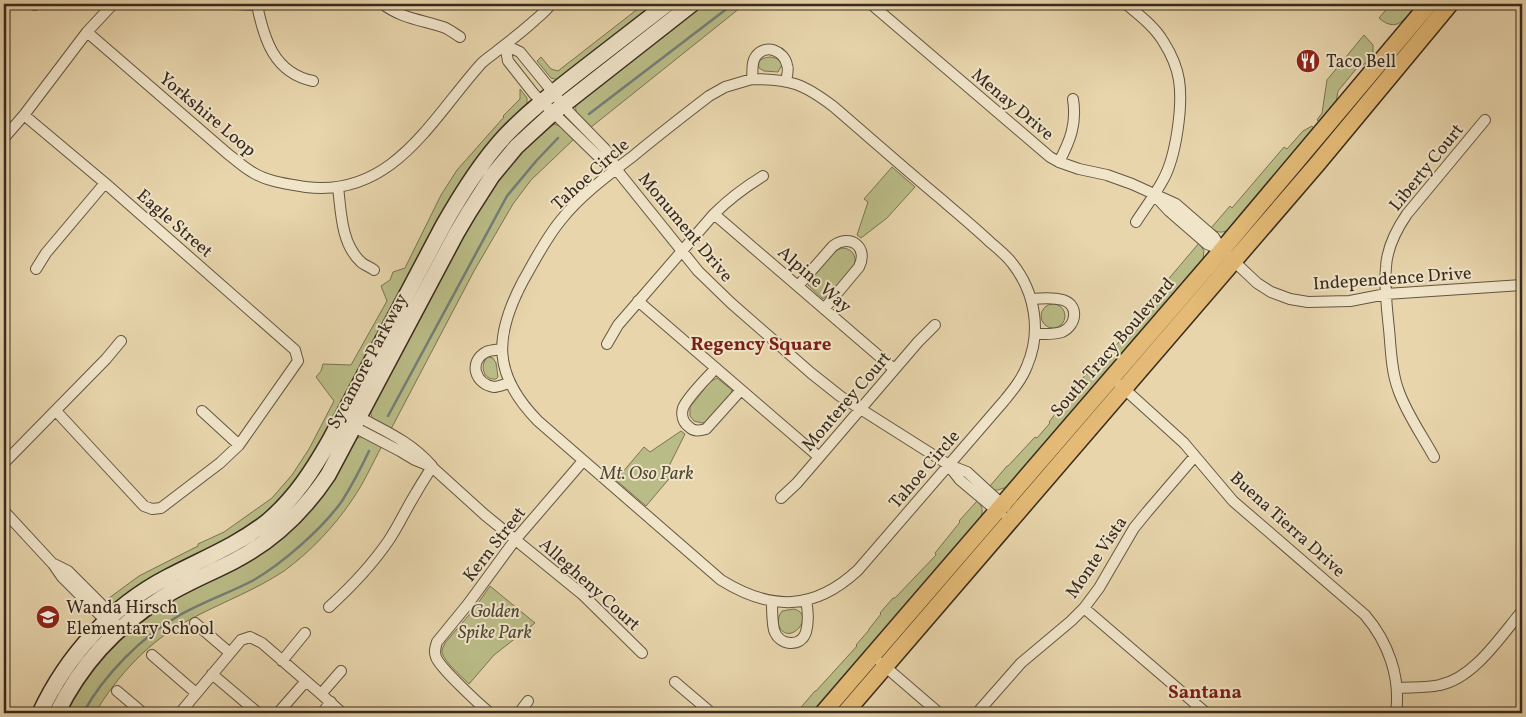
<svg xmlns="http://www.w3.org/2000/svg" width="1526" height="717" font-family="Vollkorn,serif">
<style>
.green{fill:#babc87;stroke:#787453}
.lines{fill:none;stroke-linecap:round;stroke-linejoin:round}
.stream{stroke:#737e78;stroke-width:2.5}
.street-casing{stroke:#635642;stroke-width:12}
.secondary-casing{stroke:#372b1f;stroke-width:18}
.primary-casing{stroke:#372b1f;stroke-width:19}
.street{stroke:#f0e4c9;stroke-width:10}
.secondary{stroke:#f0e4c9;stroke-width:15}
.primary{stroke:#e4ba76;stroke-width:16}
.labels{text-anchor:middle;stroke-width:4;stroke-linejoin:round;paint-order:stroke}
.poi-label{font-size:18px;fill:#372b1f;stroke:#f0e4c9;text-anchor:start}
.street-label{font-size:18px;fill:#372b1f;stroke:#f0e4c9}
.park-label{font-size:18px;font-style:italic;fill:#514834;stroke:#f0e4c9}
.neighbourhood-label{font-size:19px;font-weight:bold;fill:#7a1f14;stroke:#f0e4c9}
</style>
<rect width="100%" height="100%" fill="#e8d5ac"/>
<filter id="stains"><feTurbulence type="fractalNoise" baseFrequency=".004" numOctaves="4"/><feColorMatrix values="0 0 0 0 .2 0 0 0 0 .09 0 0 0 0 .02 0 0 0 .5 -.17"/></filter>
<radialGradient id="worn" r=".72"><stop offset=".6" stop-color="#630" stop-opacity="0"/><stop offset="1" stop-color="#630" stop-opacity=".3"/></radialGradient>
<path class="green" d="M644,4H658L559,80L551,78L537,61L541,57L551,69L558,71Z
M701,4H745L590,128C581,119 570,111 579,99Z
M1391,4H1416C1406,18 1397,34 1379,18Z
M1364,35L1373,45V55L1366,63L1357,68L1338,91L1336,103L1320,123L1317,120L1322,113L1327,80Z
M770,57C776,58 780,59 782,65L778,72L764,71L759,68C757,60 762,58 770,57Z
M520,89L527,98V106L513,121L317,452L291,491L255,524L115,604L109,603L105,601L139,576L198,546V544L224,532L272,498L292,475L309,449L334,401L316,377L321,371L323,364L351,365L387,301L381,286L390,280L393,272L405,268L441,195L457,170L504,117L503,116L520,99Z
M551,124C561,124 567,132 574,139L531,180L513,204L474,271L391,429L373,419L370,412L466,227L511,161Z
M1312,126L1314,129L1230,228C1223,234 1218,233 1211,228L1230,206L1232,208L1284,147L1287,149L1303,131Z
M892,167L915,187L887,218L861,238L857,235L868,202L864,199Z
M1199,243L1204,251L1203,259L1200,262L1007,487L998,490H994L990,486L1007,466H1008L1035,437L1037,438L1050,423L1049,422L1086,374L1087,375L1122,339L1146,310L1144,308Z
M843,248C852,249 856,255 855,264L830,294L823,299L808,285C814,274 830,250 843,248Z
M1041 316a12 12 0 1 1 24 0a12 12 0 1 1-24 0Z
M488,357L493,358L496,363L498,377L496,379C483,381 479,364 488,357Z
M717,378L732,390L730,397L707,422L702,423L694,421L690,416V407L710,382Z
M681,431L685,434L668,468L674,473L646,506L616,480L644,447L650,452Z
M360,437H364L382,446C372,464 364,483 352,500C334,527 310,552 284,571C254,591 220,603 189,620C150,640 117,676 95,713H64L75,692L114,641L164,602L245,561L356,439Z
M977,501C983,506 984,513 979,520L812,713H796L815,691H816L857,646L856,645L869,630V629L881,614L880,613L893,598H895L936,555L935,553L960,522L959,521Z
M490,586L535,623L494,655L469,684C462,677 442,660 442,651C442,648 444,646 445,643L474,609Z
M794,609C817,615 789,648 779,626C777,621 779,615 782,611Z"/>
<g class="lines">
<path class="stream" d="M589,114L733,4
M388,416L507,196L537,160L558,138
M83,713C104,675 142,636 180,615C203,602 229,593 252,581C282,564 322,529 342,501C352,485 361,468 369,451"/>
<g class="street-casing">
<path id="street" d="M236,4L257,5L267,4
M383,4C400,18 422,20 443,27C449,29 455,34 460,37
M871,4L1050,157L1059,162L1079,169L1107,175L1132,184L1176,204L1214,237L1222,250L1257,283L1271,292L1290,299L1308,302L1350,301L1386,294L1522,285
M1126,4C1139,15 1154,26 1163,41C1170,52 1177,67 1179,80C1183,106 1176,157 1163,180C1155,195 1145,208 1136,222
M35,5L36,4
M257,5C264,39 274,73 313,81
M87,32L228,154C236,160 243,167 252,172C268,182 288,184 306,187C392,198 431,120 480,65C484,60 491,56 497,51C510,41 523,31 535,20C541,15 547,10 551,4
M505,45L520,52L569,112L605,149L610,155L616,169L698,271L731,303L811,373L840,396L949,465L967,472L1005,507
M505,45L508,61L534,94L604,162L616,169
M752,79C791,79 804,84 834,107C870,138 905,169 941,199C957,213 974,227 990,242C997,248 1006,255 1012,263C1035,292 1042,331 1027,366C1022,379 1013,390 1004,401L858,570C814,611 771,611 721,580L538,421C492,374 494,336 523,281C535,260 546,238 561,220C581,195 607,176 632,157C657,136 683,116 709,96L725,87Z
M752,79C753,72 751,62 756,56C766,43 784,51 787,65C789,69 787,76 786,81
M24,115L105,183L295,350L298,361L239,445L220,463L161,508L152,509L144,506L56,411
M4,138L24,115L87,32L113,4
M1059,162C1070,141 1077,124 1073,99
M338,187C341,211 341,244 361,262C364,265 370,267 374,270
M1156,197L1169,211L1207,244L1222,250
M714,214L894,369
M36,269L46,253L105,183
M798,286L833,246C850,233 869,247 859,267L824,309
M1032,299C1042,298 1053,297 1063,300C1079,305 1077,325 1062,332C1054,335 1044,334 1035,334
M638,301L819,457
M607,344L618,325L714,214C729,199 745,187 763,176
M502,349C497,350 491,350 486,352C468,362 475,384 494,387C498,387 505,384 509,383
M716,368C707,378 688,396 683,408C681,415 683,422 688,426C694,432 699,431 706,429L741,390
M1120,385L1184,443L1233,501L1365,615C1388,642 1401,677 1396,713
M202,411L239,445
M354,417H359C387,432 411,442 432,466
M350,423L354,427L400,451L415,460L432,467L485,515L582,594L642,653
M1434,457C1422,435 1406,413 1398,389C1391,370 1391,349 1389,329C1387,309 1384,287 1386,267C1387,248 1396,230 1407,214L1485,120
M4,463L106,359L121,341
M949,466L960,480L997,511L1001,513
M781,498L797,483L918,342L935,325
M4,511L53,564L62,577L100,615L111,624
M54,564L68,571L106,609L114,620
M772,602C772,611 772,621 774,630C779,646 801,648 806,632C809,621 808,610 806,600
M329,607C351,587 372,565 389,540C399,525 406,509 416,493C421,484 427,475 432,467
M1084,608L1205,712
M195,623L230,653
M152,655L196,693
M282,661L305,633
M881,663L939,713
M212,674L258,713
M675,682L708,710L710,713
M1397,688C1411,687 1427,688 1440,685C1474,678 1501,636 1522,611
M117,691L143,713
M321,694L341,671
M180,713L241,640L250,637L262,643L321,694L342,713
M278,713L306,681
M322,713L331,702
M490,713C480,705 439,667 436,657C434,652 435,648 437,642L468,604L515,540L583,461
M519,713L528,701
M977,713L1021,663L1071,621L1084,608L1099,588L1134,528L1147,512L1195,456"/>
</g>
<g class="secondary-casing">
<path id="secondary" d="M40,713C67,655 112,606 168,577C202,559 238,545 268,521C295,498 313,470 330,440L443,226C461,194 480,163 505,136C529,111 556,90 583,69C611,47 639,26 667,4
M57,713C80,666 115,627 160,599C183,584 209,574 234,561C273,541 304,511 328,475L456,234L469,212L492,176L516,147L530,134L553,113L692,4"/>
</g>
<g class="primary-casing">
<path id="primary" d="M823,713L1222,250L1429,4
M845,713L1318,163L1450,4"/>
</g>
<use href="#street" class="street"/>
<use href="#secondary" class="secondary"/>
<use href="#primary" class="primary"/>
</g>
<defs>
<g id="restaurant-disc" transform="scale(1.25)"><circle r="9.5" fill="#8f2418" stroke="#f0e4c9"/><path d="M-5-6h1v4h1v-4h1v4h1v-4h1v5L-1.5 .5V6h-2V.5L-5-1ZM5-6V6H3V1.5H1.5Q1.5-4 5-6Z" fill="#fff"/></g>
<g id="school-disc" transform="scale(1.25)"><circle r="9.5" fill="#8f2418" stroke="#f0e4c9"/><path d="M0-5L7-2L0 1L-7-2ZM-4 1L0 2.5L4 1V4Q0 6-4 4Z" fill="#fff"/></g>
</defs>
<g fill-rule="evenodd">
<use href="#restaurant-disc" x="1308" y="61"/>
<use href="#school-disc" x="48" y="617"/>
</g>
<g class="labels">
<g class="poi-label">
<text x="1326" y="67">Taco Bell</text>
<text x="66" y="613">Wanda Hirsch<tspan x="66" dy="21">Elementary School</tspan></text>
</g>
<g class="street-label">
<text transform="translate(1013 104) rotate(40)" y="6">Menay Drive</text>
<text transform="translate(208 114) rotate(40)" y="6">Yorkshire Loop</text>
<text transform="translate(1426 167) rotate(-51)" y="6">Liberty Court</text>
<text transform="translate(590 174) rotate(-42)" y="6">Tahoe Circle</text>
<text transform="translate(175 223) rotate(41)" y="6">Eagle Street</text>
<text transform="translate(686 227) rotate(50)" y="6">Monument Drive</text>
<text transform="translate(1392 278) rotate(-4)" y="6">Independence Drive</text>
<text transform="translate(815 279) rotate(41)" y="6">Alpine Way</text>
<text transform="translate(1112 347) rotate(-49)" y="6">South Tracy Boulevard</text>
<text transform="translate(367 361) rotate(-62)" y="6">Sycamore Parkway</text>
<text transform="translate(846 401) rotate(-49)" y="6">Monterey Court</text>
<text transform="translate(924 469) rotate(-49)" y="6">Tahoe Circle</text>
<text transform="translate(1288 524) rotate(42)" y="6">Buena Tierra Drive</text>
<text transform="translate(494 544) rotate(-52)" y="6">Kern Street</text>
<text transform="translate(1096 557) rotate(-56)" y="6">Monte Vista</text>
<text transform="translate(590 584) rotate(42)" y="6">Allegheny Court</text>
</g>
<g class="park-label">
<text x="647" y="479">Mt. Oso Park</text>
<text x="495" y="617">Golden<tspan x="495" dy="21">Spike Park</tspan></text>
</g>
<g class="neighbourhood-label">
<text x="761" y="350">Regency Square</text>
<text x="1205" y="698">Santana</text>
</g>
</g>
<rect width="1526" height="717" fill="none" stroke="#e8d5ac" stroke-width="20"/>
<rect x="5" y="5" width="1516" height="707" fill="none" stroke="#372b1f" stroke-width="2.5"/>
<rect x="10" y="10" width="1506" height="697" fill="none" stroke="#372b1f"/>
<rect width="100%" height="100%" filter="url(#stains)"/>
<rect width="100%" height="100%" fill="url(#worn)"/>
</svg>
